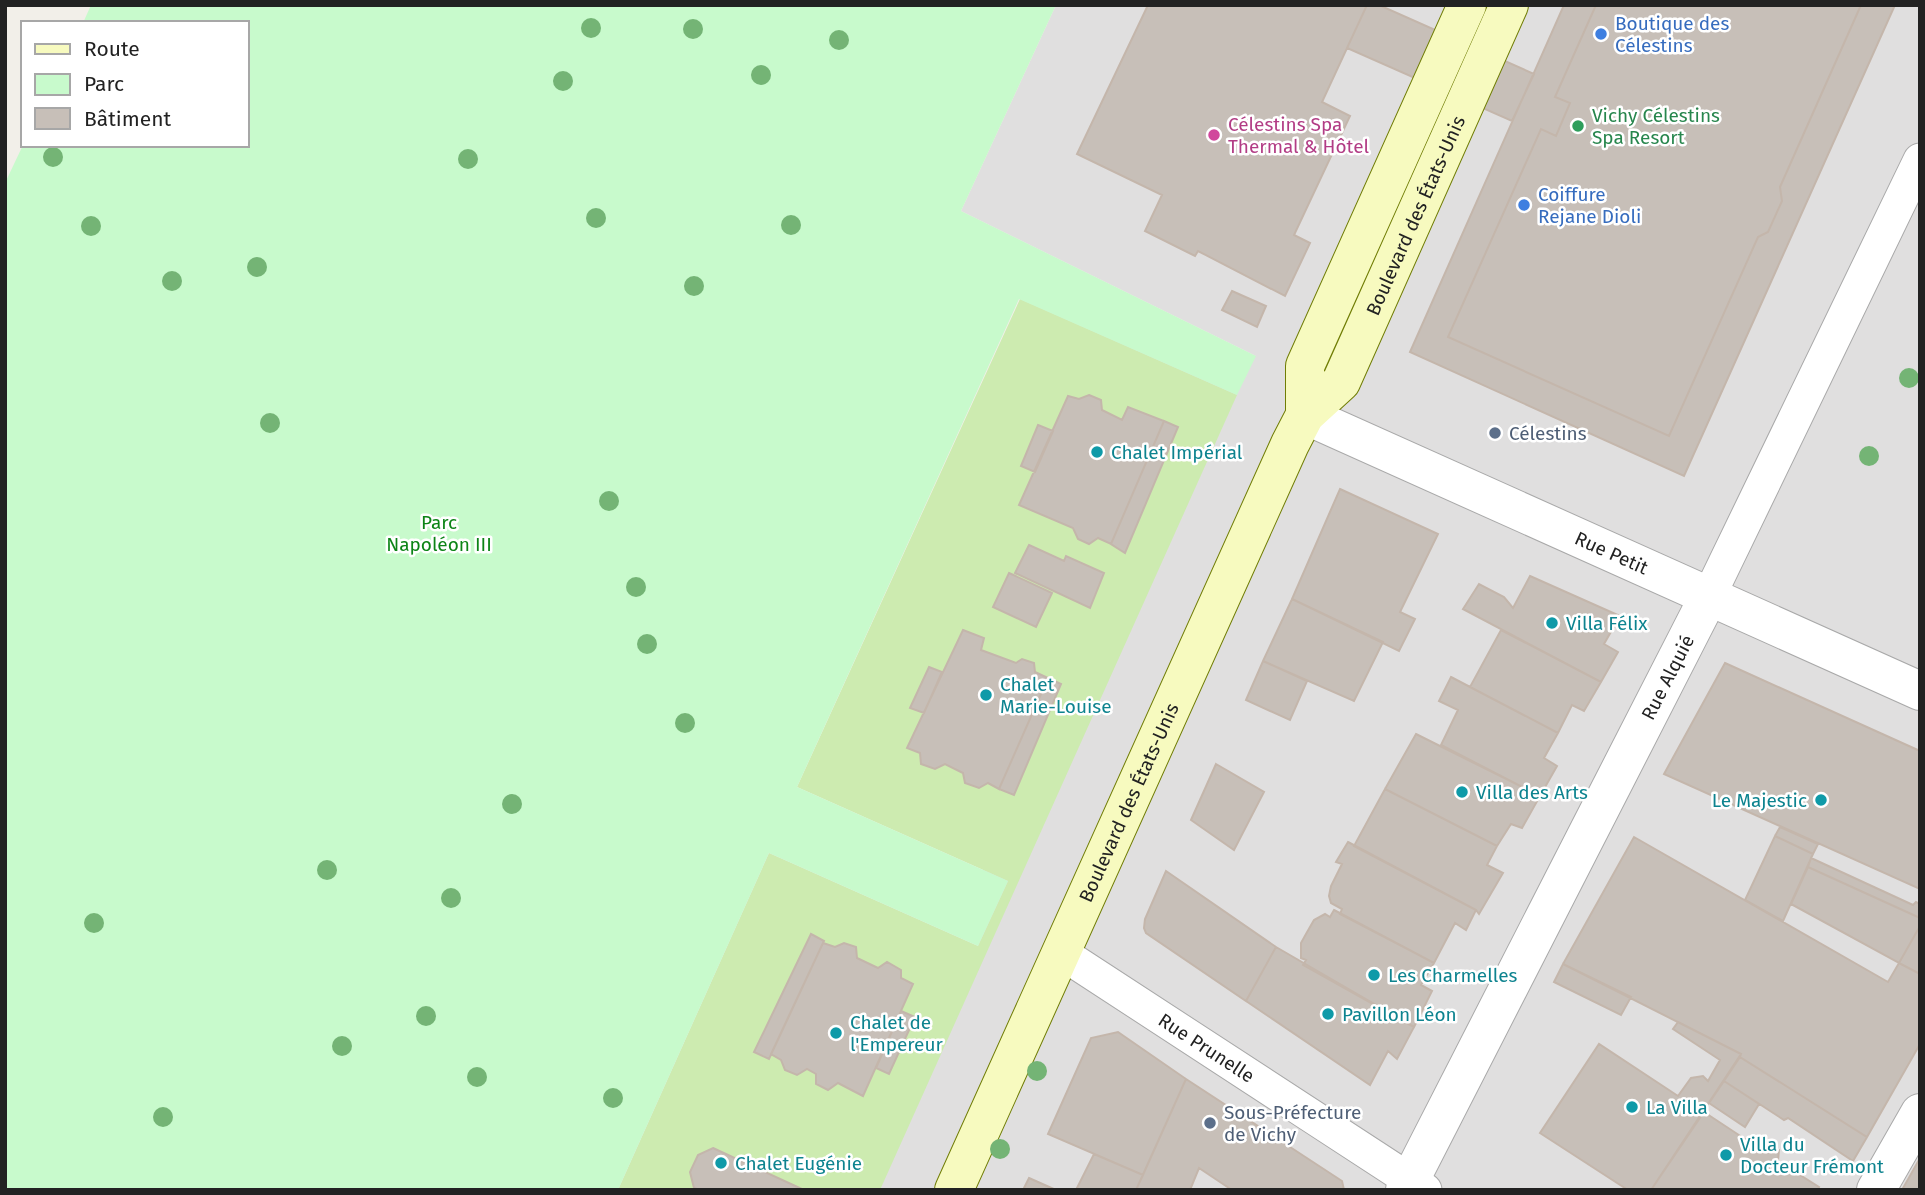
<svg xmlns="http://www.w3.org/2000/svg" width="1925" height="1195" font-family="'Fira Sans',sans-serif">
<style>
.residential{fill:#e0dfdf}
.grass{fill:#cdebb0}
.park{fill:#c8facc}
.building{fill:#c7bfb8;stroke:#c4b6ab;stroke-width:2}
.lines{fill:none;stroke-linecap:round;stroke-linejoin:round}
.pedestrian-casing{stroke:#a9a9a9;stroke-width:35}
.minor-casing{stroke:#a9a9a9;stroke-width:40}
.secondary-casing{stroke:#707d05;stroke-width:40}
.pedestrian{stroke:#fff;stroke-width:33}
.minor{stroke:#fff;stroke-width:38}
.secondary{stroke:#f7fabf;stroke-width:38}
.tree{fill:#74b475}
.shop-dot{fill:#3f7fe0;stroke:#fff;stroke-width:2.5}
.leisure-dot{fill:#2e9e5b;stroke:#fff;stroke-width:2.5}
.hotel-dot{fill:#d1479c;stroke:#fff;stroke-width:2.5}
.service-dot{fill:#5c6f8a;stroke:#fff;stroke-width:2.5}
.culture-dot{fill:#0f9aa8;stroke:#fff;stroke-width:2.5}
.labels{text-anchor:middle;stroke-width:5;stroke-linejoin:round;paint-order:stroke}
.shop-label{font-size:19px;fill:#366cbe;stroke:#fff;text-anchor:start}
.leisure-label{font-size:19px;fill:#27864d;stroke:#fff;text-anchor:start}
.hotel-label{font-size:19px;fill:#b23c85;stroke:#fff;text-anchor:start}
.street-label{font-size:19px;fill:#222;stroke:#fff}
.service-label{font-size:19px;fill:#4e5e75;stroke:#fff;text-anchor:start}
.culture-label{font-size:19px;fill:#0d838f;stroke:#fff;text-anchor:start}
.park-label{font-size:19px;fill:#0c8416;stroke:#fff}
</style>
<rect width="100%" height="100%" fill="#f2efe9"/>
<path class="residential" d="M1056,5H1920V1190H618L769,853L978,946L1020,299L1256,356L961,211Z"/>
<path class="grass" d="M1020,299L1237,395L880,1190H618L769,853L978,946L1008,881L797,787Z"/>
<path class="park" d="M91,5H1056L961,211L1256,356L1237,395L1019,299L797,787L1008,881L978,946L769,853L618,1190H5V183L23,145H247V23H83Z"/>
<path class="building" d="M1148,5H1367L1322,102L1350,116L1294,235L1310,243L1285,296L1198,251L1195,256L1145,231L1162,195L1077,154Z
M1367,5H1379L1534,74L1512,121L1347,48Z
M1564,5H1596L1555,97L1570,103L1556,136L1541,129L1448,337L1669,436L1758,237L1768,232L1782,201L1780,187L1861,5H1895L1684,476L1410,352Z
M1596,5H1861L1780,187L1782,201L1768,232L1758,237L1669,436L1448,337L1541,129L1556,136L1570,103L1555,97Z
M1232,291L1266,306L1257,327L1222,310Z
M1089,395L1101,400L1102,410L1122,420L1128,407L1164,421L1111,544L1098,538L1089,544L1078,539L1073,528L1019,505L1068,396L1079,399Z
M1164,421L1178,427L1125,553L1111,544Z
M1038,425L1053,431L1035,472L1021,466Z
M1340,489L1438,534L1400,612L1415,619L1399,651L1292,599Z
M1029,545L1064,561L1066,556L1104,573L1090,608L1015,573Z
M1009,573L1052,593L1036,627L993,607Z
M1530,576L1620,616L1604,644L1618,652L1601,682L1463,609L1479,584L1504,597L1513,608Z
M1292,599L1383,642L1354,701L1263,661Z
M963,630L984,638L981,650L1016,663L1022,659L1034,663L1035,672L1048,678L999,789L988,783L979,788L965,783L963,773L945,764L935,769L921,764L920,753L907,748Z
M1501,630L1601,682L1584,711L1572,705L1558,733L1470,687Z
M1263,661L1307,681L1290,720L1246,700Z
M1725,663L1920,751V889L1664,774Z
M929,667L942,672L924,713L910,708Z
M1451,677L1558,733L1544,758L1557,766L1540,796L1441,745L1458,710L1439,701Z
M1048,678L1061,684L1014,795L999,789Z
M1416,734L1540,796L1522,828L1511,824L1497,846L1385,789Z
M1216,764L1264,792L1234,850L1191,820Z
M1385,789L1497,846L1487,865L1503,873L1479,914L1476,910L1354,846Z
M1780,827L1818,844L1813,854L1775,836Z
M1775,836L1813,854L1783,921L1745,900Z
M1634,837L1888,982L1899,963L1920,974V1044L1867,1137L1740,1057L1741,1054L1563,964Z
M1348,842L1476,910L1466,930L1455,923L1434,963L1340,914L1342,909L1331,903L1329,896L1331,886L1342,864L1336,862Z
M1811,858L1913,905L1916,902L1920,904V918L1808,867Z
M1808,867L1920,918V926L1899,963L1791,904Z
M1166,871L1276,947L1246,1001L1146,933L1144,928L1145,919Z
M1334,910L1434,963L1421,985L1432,991L1414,1027L1303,965L1306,960L1301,958V943L1306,934L1314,920L1325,914L1330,917Z
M1920,926V974L1899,963Z
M811,934L824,941L769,1059L754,1052Z
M823,943L835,947L844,943L856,947L857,958L878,968L887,962L901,970V978L913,984L863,1096L838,1083L828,1090L816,1084V1074L807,1069L797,1075L785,1070L781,1060L771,1054Z
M1276,947L1414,1027L1397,1059L1388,1051L1370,1085L1246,1001Z
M1563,964L1631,997L1621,1015L1554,982Z
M901,1011L915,1017L889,1074L876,1068Z
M1678,1022L1741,1054L1651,1190H1628L1540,1133L1599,1044L1678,1096L1691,1078L1703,1076L1708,1081L1720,1060L1673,1029Z
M1118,1032L1186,1079L1143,1175L1048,1134L1091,1038Z
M1740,1057L1867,1137L1853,1161L1788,1118L1784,1120L1724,1081Z
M1186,1079L1342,1181L1344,1190H1232L1199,1168L1190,1190H1136Z
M1724,1081L1759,1104L1745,1127L1709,1103Z
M1704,1112L1754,1145L1765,1141L1779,1150L1778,1161L1819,1187L1817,1190H1651Z
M713,1148L804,1190H700L694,1188L690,1172L698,1155Z
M1094,1154L1143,1175L1136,1190H1076Z
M1920,1158V1190H1902Z
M1029,1178L1056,1190H1023Z"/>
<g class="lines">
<g class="pedestrian-casing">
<g id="pedestrian">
<path d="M1709,596L1920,160"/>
<path id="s1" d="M1060,952L1425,1190"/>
</g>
</g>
<g class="minor-casing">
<g id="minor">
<path id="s2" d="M1305,415L1920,691"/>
<path id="s3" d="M1405,1190L1709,596"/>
<path d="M1876,1190L1920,1113"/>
</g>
</g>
<g class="secondary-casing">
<g id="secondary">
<path d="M1305,415V366L1467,5"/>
<path id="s4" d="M954,1190L1290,444L1305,415L1341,382L1509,5"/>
</g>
</g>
<use href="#pedestrian" class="pedestrian"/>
<use href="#minor" class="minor"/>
<use href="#secondary" class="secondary"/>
</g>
<g class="tree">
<circle cx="591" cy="28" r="10"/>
<circle cx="693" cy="29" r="10"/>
<circle cx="839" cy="40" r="10"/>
<circle cx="761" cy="75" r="10"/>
<circle cx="563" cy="81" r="10"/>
<circle cx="53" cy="157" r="10"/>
<circle cx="468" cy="159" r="10"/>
<circle cx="596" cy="218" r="10"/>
<circle cx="791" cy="225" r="10"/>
<circle cx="91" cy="226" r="10"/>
<circle cx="257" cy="267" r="10"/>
<circle cx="172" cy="281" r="10"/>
<circle cx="694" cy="286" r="10"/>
<circle cx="1909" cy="378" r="10"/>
<circle cx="270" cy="423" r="10"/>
<circle cx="1869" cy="456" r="10"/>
<circle cx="609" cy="501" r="10"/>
<circle cx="636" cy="587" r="10"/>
<circle cx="647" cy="644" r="10"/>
<circle cx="685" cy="723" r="10"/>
<circle cx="512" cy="804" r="10"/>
<circle cx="327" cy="870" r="10"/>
<circle cx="451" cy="898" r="10"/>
<circle cx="94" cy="923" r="10"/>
<circle cx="426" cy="1016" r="10"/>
<circle cx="342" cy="1046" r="10"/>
<circle cx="1037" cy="1071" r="10"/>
<circle cx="477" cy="1077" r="10"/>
<circle cx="613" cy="1098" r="10"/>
<circle cx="163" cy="1117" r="10"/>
<circle cx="1000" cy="1149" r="10"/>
</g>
<g class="shop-dot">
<circle cx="1601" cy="34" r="7"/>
<circle cx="1524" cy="205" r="7"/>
</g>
<circle class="leisure-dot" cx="1578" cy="126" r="7"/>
<circle class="hotel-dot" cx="1214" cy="135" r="7"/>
<g class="service-dot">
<circle cx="1495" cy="433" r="7"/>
<circle cx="1210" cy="1123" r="7"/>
</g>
<g class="culture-dot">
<circle cx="1097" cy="452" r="7"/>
<circle cx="1552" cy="623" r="7"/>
<circle cx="986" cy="695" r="7"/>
<circle cx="1462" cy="792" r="7"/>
<circle cx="1821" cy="800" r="7"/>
<circle cx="1374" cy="975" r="7"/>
<circle cx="1328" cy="1014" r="7"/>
<circle cx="836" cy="1033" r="7"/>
<circle cx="1632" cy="1107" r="7"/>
<circle cx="1726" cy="1155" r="7"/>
<circle cx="721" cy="1163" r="7"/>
</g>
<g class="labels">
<g class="shop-label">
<text x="1615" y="30">Boutique des<tspan x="1615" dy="22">Célestins</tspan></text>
<text x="1538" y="201">Coiffure<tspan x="1538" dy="22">Rejane Dioli</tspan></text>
</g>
<g class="leisure-label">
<text x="1592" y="122">Vichy Célestins<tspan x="1592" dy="22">Spa Resort</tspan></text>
</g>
<g class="hotel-label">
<text x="1228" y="131">Célestins Spa<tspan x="1228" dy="22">Thermal &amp; Hôtel</tspan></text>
</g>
<g class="street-label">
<text dy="7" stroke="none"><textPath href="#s4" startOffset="1082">Boulevard des États-Unis</textPath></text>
<text dy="7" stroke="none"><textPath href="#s2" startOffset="336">Rue Petit</textPath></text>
<text dy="7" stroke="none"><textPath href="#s3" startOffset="576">Rue Alquié</textPath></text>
<text dy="7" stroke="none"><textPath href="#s4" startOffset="425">Boulevard des États-Unis</textPath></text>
<text dy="7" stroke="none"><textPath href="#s1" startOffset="175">Rue Prunelle</textPath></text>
</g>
<g class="service-label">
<text x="1509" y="440">Célestins</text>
<text x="1224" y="1119">Sous-Préfecture<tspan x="1224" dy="22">de Vichy</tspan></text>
</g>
<g class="culture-label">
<text x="1111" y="459">Chalet Impérial</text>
<text x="1566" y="630">Villa Félix</text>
<text x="1000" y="691">Chalet<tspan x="1000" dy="22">Marie-Louise</tspan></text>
<text x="1476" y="799">Villa des Arts</text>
<text x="1807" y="807" text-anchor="end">Le Majestic</text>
<text x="1388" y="982">Les Charmelles</text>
<text x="1342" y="1021">Pavillon Léon</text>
<text x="850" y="1029">Chalet de<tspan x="850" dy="22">l'Empereur</tspan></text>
<text x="1646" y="1114">La Villa</text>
<text x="1740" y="1151">Villa du<tspan x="1740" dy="22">Docteur Frémont</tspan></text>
<text x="735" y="1170">Chalet Eugénie</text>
</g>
<g class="park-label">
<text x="439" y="529">Parc<tspan x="439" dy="22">Napoléon III</tspan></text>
</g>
</g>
<rect width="1925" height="1195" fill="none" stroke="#222222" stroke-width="14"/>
<rect x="21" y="21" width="228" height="126" fill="#ffffff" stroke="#a7a7a7" stroke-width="2"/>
<rect x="35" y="44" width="35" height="10" fill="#f7fabf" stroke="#a7a7a7" stroke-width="2"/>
<text x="84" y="56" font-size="21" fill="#222222">Route</text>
<rect x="35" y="74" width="35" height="21" fill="#c8facc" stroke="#a7a7a7" stroke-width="2"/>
<text x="84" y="91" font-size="21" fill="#222222">Parc</text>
<rect x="35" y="108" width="35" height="21" fill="#c7bfb8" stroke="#a7a7a7" stroke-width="2"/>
<text x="84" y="126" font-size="21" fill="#222222">Bâtiment</text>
</svg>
